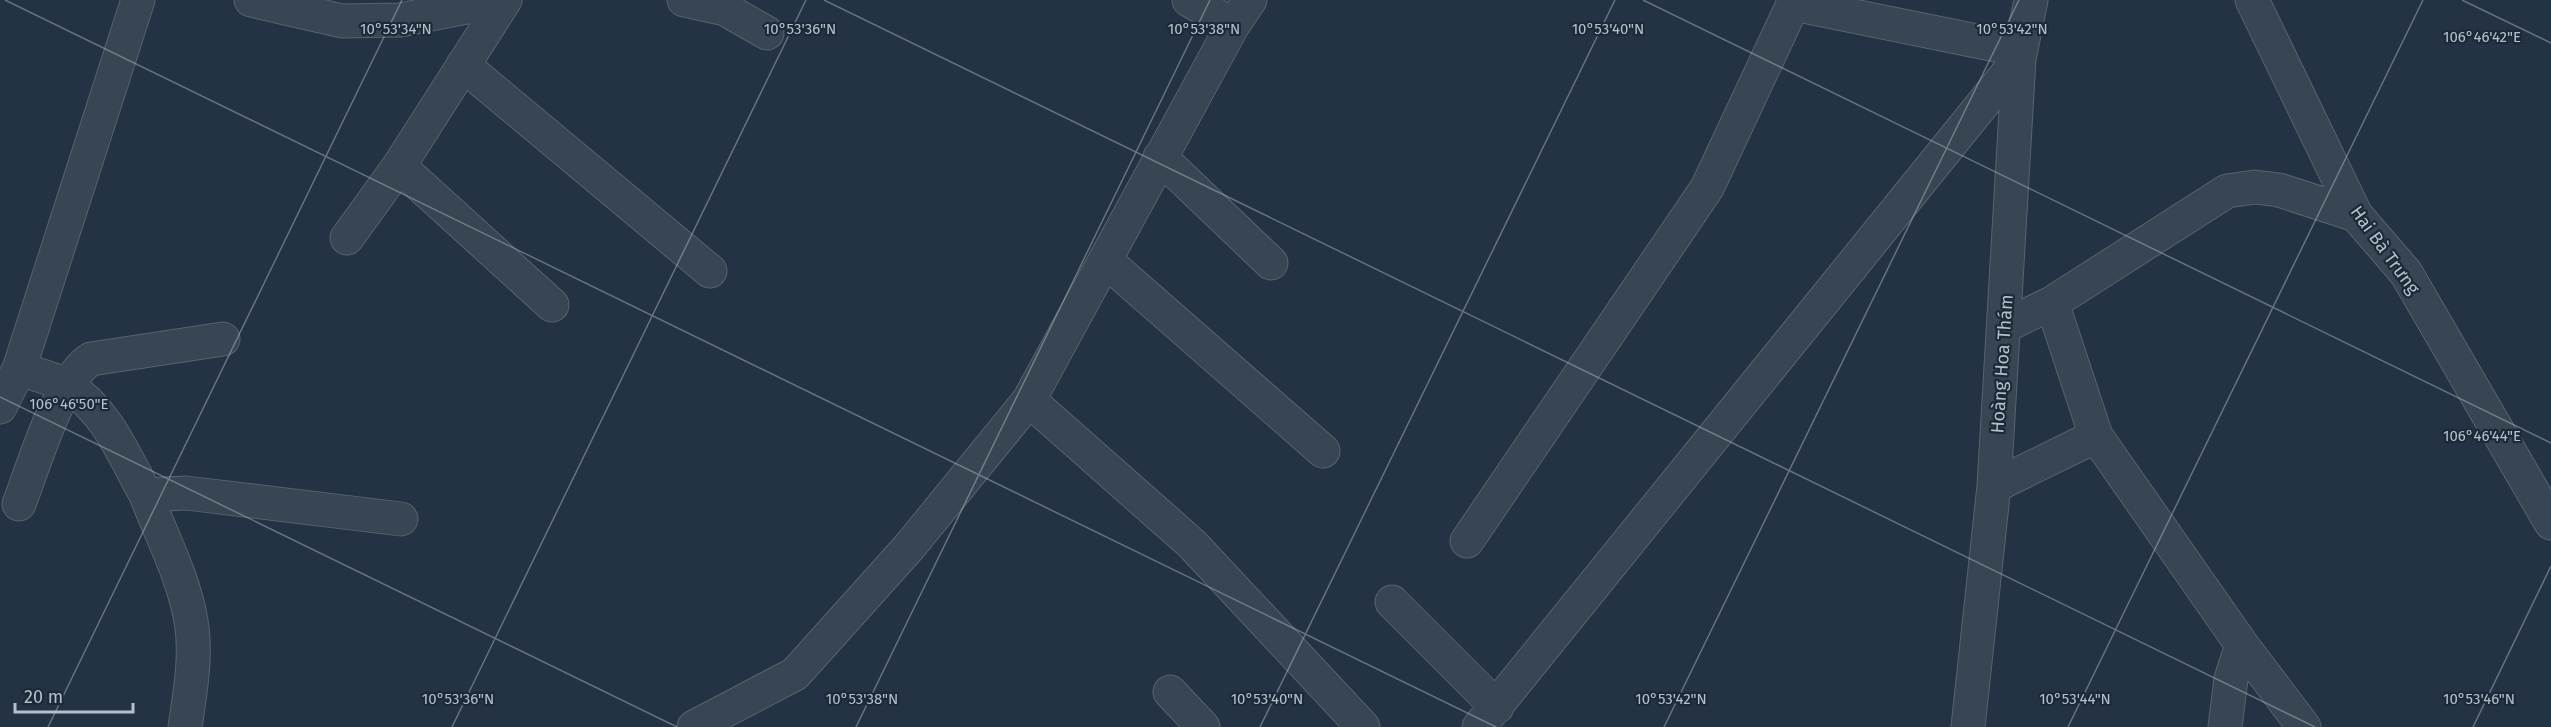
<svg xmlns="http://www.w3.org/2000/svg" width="2551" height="727" font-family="'Fira Sans',sans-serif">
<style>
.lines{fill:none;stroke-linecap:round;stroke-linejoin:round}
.minor-casing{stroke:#566370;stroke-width:35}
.minor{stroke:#384552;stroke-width:33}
.ticks{fill:none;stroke:#b5c0cd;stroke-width:1.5;stroke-opacity:0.45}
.labels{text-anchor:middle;stroke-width:4.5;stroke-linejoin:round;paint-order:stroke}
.street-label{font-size:18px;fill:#b5c0cd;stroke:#1c2a38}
.ticks-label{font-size:15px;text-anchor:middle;fill:#b5c0cd;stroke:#1c2a38;stroke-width:4.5;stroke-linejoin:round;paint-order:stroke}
</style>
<rect width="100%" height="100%" fill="#233343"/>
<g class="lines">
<g class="minor-casing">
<path id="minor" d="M251,0L342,21L400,20L502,0
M684,0L725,9L767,33
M1189,0L1233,25
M2252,0L2356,215L2406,273L2551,523
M1794,4L2021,50
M463,65L710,271
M1160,157L1271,263
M399,166L552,305
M347,238L399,166L505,0
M1105,260L1323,451
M2052,303L2096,436L2242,645L2304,727
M2005,326L2052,303L2227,191L2255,187L2279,190L2356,215
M19,369C34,374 53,378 67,386C107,410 124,456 146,495L186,493L401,519
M1029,400L1192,544L1363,727
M0,407L19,369L138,0
M1994,486L2096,436
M146,495C161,535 184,578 191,621C197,655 190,693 185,727
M19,504C33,468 59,378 91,359L223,339
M1467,541L1707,188L1795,0
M1392,602L1497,707
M1170,692L1203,727
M694,727L795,674L910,546L1029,400L1233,25L1250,0
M1479,727L2019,59
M1968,727L1994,486L2019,59L2031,0
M2225,727L2231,679L2242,645"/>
</g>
<use href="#minor" class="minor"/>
</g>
<path class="ticks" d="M5,0L1496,727M824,0L2315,727M1643,0L2551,443M2462,0L2551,43M0,397L677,727M48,727L402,0M452,727L806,0M856,727L1210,0M1260,727L1615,0M1664,727L2019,0M2068,727L2423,0M2473,727L2551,566"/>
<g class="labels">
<g class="street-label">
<text transform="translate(2385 250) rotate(54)" y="6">Hai Bà Trưng</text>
<text transform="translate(2002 364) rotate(-86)" y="6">Hoàng Hoa Thám</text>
</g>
</g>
<g class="ticks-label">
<text x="396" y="34">10°53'34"N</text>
<text x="800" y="34">10°53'36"N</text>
<text x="1204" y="34">10°53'38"N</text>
<text x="1608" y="34">10°53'40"N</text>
<text x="2012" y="34">10°53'42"N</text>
<text x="2482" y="42">106°46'42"E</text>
<text x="69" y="409">106°46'50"E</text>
<text x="2482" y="441">106°46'44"E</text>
<text x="458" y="704">10°53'36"N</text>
<text x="862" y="704">10°53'38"N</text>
<text x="1267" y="704">10°53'40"N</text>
<text x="1671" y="704">10°53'42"N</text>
<text x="2075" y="704">10°53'44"N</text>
<text x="2479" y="704">10°53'46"N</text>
</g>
<path d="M15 703v9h118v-9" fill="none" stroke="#b5c0cd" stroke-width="3"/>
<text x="24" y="703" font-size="18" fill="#b5c0cd" stroke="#1c2a38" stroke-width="4.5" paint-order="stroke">20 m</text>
</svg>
